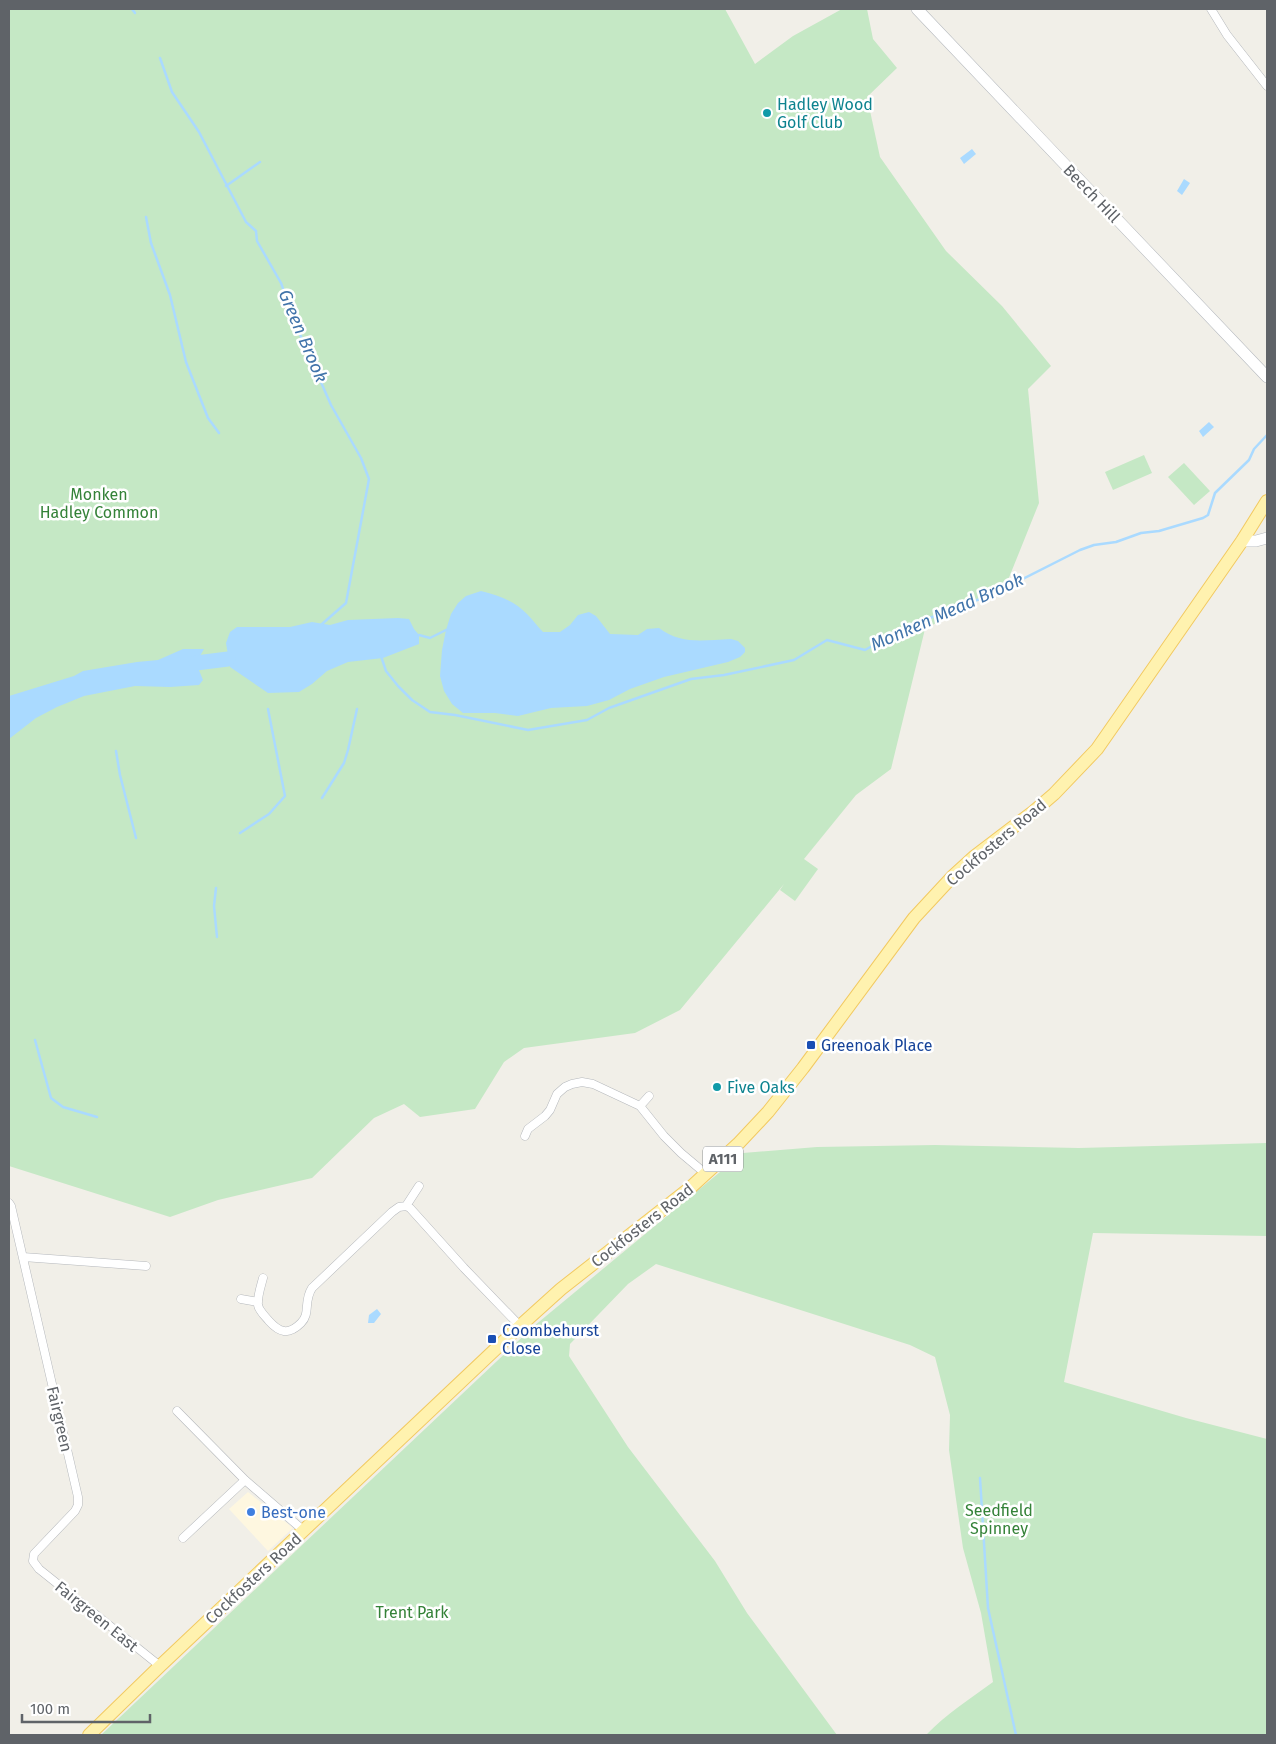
<svg xmlns="http://www.w3.org/2000/svg" width="1276" height="1744" font-family="'Fira Sans',sans-serif">
<style>
.commercial{fill:#fef7e0}
.green{fill:#c5e8c5}
.water{fill:#aadaff}
.lines{fill:none;stroke-linecap:round;stroke-linejoin:round}
.stream{stroke:#aadaff;stroke-width:2.5}
.river{stroke:#aadaff;stroke-width:15}
.street-casing{stroke:#b5b8bc;stroke-width:9}
.secondary-casing{stroke:#b6babf;stroke-width:12}
.primary-casing{stroke:#f2c960;stroke-width:14}
.street{stroke:#fff;stroke-width:8}
.secondary{stroke:#fff;stroke-width:11}
.primary{stroke:#fff2af;stroke-width:12}
.culture-dot{fill:#0f9aa8;stroke:#fff;stroke-width:2}
.transit-dot{fill:#1a4fb4;stroke:#fff;stroke-width:2}
.shop-dot{fill:#3f7fe0;stroke:#fff;stroke-width:2}
.labels{text-anchor:middle;stroke-width:5;stroke-linejoin:round;paint-order:stroke}
.shield{fill:#fff;stroke:#8f9295;stroke-width:1}
.shield-label{font-size:15px;font-weight:bold;fill:#5f6368}
.culture-label{font-size:16px;fill:#0d838f;stroke:#fff;text-anchor:start}
.street-label{font-size:16px;fill:#5f6368;stroke:#fff}
.park-label{font-size:16px;fill:#348238;stroke:#fff}
.transit-label{font-size:16px;fill:#164399;stroke:#fff;text-anchor:start}
.shop-label{font-size:16px;fill:#366cbe;stroke:#fff;text-anchor:start}
.water-label{font-size:18px;font-style:italic;fill:#4174aa;stroke:#fff}
</style>
<rect width="100%" height="100%" fill="#f1efe8"/>
<path class="commercial" d="M248,1492L293,1528L268,1551L229,1509Z"/>
<path class="green" d="M9,9H725L755,64L793,36L842,9H867L873,39L897,68L867,97L880,157L946,251L1002,306L1051,366L1028,389L1039,503L1006,585L925,629L891,769L856,795L804,859L818,869L795,901L780,890L784,884L680,1010L635,1033L524,1048L504,1062L475,1109L420,1117L404,1104L374,1118L312,1178L218,1200L170,1217L9,1166Z
M1144,455L1152,473L1113,490L1105,472Z
M1184,463L1210,491L1194,505L1168,477Z
M1267,1143V1236L1093,1233L1064,1382L1186,1418L1267,1439V1735H926C946,1714 970,1699 993,1682L981,1613L963,1548L949,1450L950,1415L935,1357L910,1345L656,1264L628,1284L570,1344L569,1356L628,1447L715,1561L747,1613L837,1735H101L534,1326L743,1153L817,1147L935,1145L1079,1148Z"/>
<path class="water" d="M972,149L976,154L964,164L960,158Z
M1184,179L1190,183L1182,195L1177,191Z
M1209,422L1214,427L1203,437L1199,431Z
M481,591C498,595 515,601 527,614C533,620 537,626 543,632H560L570,625L578,615L589,612L596,616L610,634L638,635L647,629L659,628C682,645 703,640 731,639L738,641L745,648V652L740,657L728,662L664,677L630,689L609,700L587,706L551,708L518,716L495,713H463L452,704L444,691L440,676L442,650L446,630L451,614L458,603L466,596Z
M398,618L409,619L414,629L419,635V644L383,658L348,662L327,671L312,684L299,692L268,693L230,667L226,643L230,632L237,627H290L312,622L330,625L348,620Z
M183,649H204L196,663L203,680L199,685L170,687L135,686L84,696L57,707L36,718L9,739V696L74,676L83,671L137,662L158,660Z
M377,1309L381,1314L374,1323H368L369,1315Z"/>
<g class="lines">
<path class="stream" d="M132,9L135,13
M160,58L172,92L199,132L246,222L256,231L257,241L281,283L299,332L331,405L361,458L369,479L346,603L322,624
M226,186L260,162
M146,217L151,243L170,295L186,362L208,418L219,433
M419,635L430,638L446,630
M381,656L386,671L398,686L412,700L430,712L455,715L528,730L587,720L609,708L691,679L724,675L794,660L827,640L865,650L906,627L993,594L1080,550L1094,545L1116,542L1141,533L1159,531L1203,518L1208,515L1215,493L1249,460L1254,449L1267,435
M116,751L120,775L136,838
M322,798L344,763L348,750L357,709
M240,833L269,814L285,796L268,709
M216,888L214,906L217,937
M35,1040L51,1098L63,1107L97,1117
M980,1478L988,1608L1016,1735"/>
<path class="river" d="M196,663L228,659"/>
<g class="street-casing">
<path id="street" d="M1211,9L1227,35L1267,86
M640,1106L649,1096
M525,1136L528,1129L545,1116L550,1110L557,1094L565,1087L572,1084L582,1082L593,1084L640,1106L664,1136L681,1153L706,1174
M9,1203L11,1206L78,1497V1505L75,1511L34,1554L33,1561L39,1569L160,1666
M406,1206L410,1208L464,1268L520,1326
M23,1257L146,1266
M263,1278C261,1286 257,1297 258,1305C259,1311 265,1316 269,1321C279,1332 288,1336 301,1323C311,1313 303,1302 312,1288L392,1212L399,1207L406,1206L419,1186
M241,1299L258,1302
M177,1411L245,1480L303,1530
M183,1538L245,1480"/>
</g>
<g class="secondary-casing">
<path id="secondary" d="M917,9L1267,377
M1242,541H1256L1267,538"/>
</g>
<g class="primary-casing">
<path id="primary" d="M89,1735L160,1666L520,1326L561,1289L690,1188L738,1144L768,1112L803,1068L914,918L952,877L975,856L1033,812L1054,794L1097,749L1242,541L1267,501"/>
</g>
<use href="#street" class="street"/>
<use href="#secondary" class="secondary"/>
<use href="#primary" class="primary"/>
</g>
<g class="culture-dot">
<circle cx="767" cy="113" r="5"/>
<circle cx="717" cy="1087" r="5"/>
</g>
<g class="transit-dot">
<rect x="806" y="1040" width="10" height="10" rx="2.5"/>
<rect x="487" y="1334" width="10" height="10" rx="2.5"/>
</g>
<circle class="shop-dot" cx="251" cy="1512" r="5"/>
<g class="labels">
<rect class="shield" x="703" y="1146.5" width="40" height="25" rx="4"/>
<g class="shield-label">
<text x="723" y="1164">A111</text>
</g>
<g class="culture-label">
<text x="777" y="110">Hadley Wood<tspan x="777" dy="18">Golf Club</tspan></text>
<text x="727" y="1093">Five Oaks</text>
</g>
<g class="street-label">
<text transform="translate(1092 193) rotate(46)" y="6">Beech Hill</text>
<text transform="translate(996 842) rotate(-40)" y="6">Cockfosters Road</text>
<text transform="translate(642 1225) rotate(-38)" y="6">Cockfosters Road</text>
<text transform="translate(60 1419) rotate(77)" y="6">Fairgreen</text>
<text transform="translate(253 1578) rotate(-43)" y="6">Cockfosters Road</text>
<text transform="translate(97 1616) rotate(39)" y="6">Fairgreen East</text>
</g>
<g class="park-label">
<text x="99" y="500">Monken<tspan x="99" dy="18">Hadley Common</tspan></text>
<text x="999" y="1516">Seedfield<tspan x="999" dy="18">Spinney</tspan></text>
<text x="412" y="1618">Trent Park</text>
</g>
<g class="transit-label">
<text x="821" y="1051">Greenoak Place</text>
<text x="502" y="1336">Coombehurst<tspan x="502" dy="18">Close</tspan></text>
</g>
<g class="shop-label">
<text x="261" y="1518">Best-one</text>
</g>
<g class="water-label">
<text transform="translate(303 336) rotate(67)" y="6">Green Brook</text>
<text transform="translate(947 612) rotate(-24)" y="6">Monken Mead Brook</text>
</g>
</g>
<rect width="1276" height="1744" fill="none" stroke="#5f6368" stroke-width="20"/>
<path d="M22 1714v8h128v-8" fill="none" stroke="#5f6368" stroke-width="2.5"/>
<text x="30" y="1714" font-size="15" fill="#5f6368" stroke="#ffffff" stroke-width="4" paint-order="stroke">100 m</text>
</svg>
